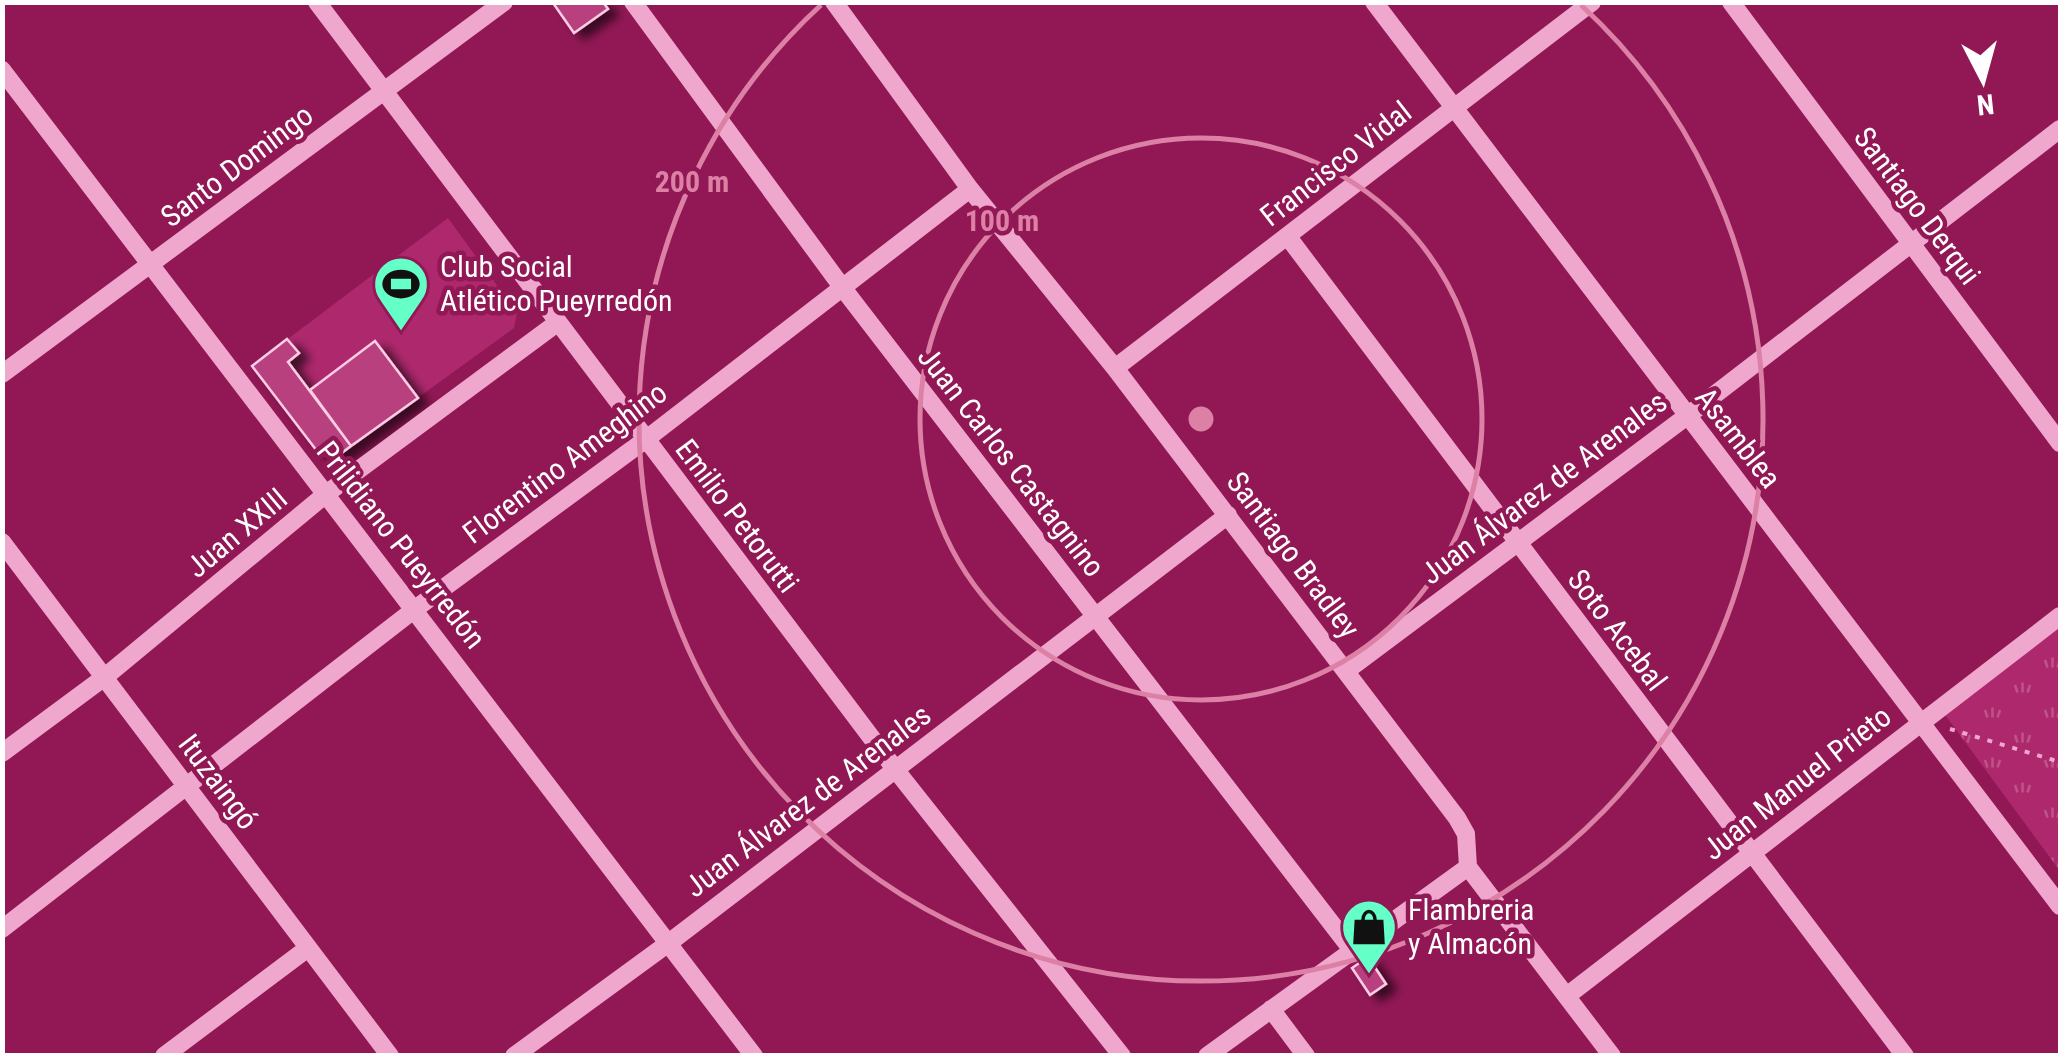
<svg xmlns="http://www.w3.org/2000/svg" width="2063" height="1058" font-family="'Roboto Condensed',sans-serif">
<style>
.park{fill:url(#park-tufts)}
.pitch{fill:#ae286d}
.building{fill:#b9417f;stroke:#fbcde5;stroke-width:2.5;filter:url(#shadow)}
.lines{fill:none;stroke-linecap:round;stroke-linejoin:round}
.path{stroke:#f0a7cd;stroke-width:4;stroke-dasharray:5 8;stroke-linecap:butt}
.minor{stroke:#f0a7cd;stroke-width:18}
.ring{fill:none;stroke:#dd80a5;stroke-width:5}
.labels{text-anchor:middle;stroke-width:9;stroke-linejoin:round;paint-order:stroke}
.street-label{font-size:30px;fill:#fff;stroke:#911855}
.poi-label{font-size:30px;fill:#fff;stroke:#911855;text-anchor:start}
.centre{fill:#dd80a5;stroke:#911855;stroke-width:5}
.ring-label{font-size:30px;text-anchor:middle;font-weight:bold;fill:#dd80a5;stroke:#911855;stroke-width:9;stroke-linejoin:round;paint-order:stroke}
</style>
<defs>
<pattern id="park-tufts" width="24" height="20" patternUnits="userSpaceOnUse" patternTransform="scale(2.5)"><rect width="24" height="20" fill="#ae286d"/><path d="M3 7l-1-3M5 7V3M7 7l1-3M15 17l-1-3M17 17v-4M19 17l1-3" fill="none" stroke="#be538a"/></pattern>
<filter id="shadow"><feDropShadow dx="10" dy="6" stdDeviation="5" flood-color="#0009"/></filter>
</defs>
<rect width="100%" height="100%" fill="#911855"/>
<path class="park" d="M2060,625V871L1943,712Z"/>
<path class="pitch" d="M448,218L517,313L514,328L339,455H320L252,366Z"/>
<path class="building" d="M603,2L608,9L574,33L553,3Z
M287,339L299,353L288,362L351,446L339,455H320L252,366Z
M375,341L418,398L351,446L310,390Z
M1368,957L1386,984L1370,995L1352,968Z"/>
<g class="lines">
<path class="path" d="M1950,729L2060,762"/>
<path class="minor" d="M317,2L895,769L1122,1056
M633,2L842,287L1352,950
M834,2L970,189L1115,368L1457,818L1466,834L1468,867L1612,1056
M1374,2L2060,906
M1731,2L2060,443
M2,70L754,1056
M1288,237L1905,1056
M1115,368L1592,2
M2,374L504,2
M2,542L390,1056
M1346,671L1687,416L2060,129
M2,753L106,676L326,494L557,323
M2,929L415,609L645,440L970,189
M1568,995L2060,616
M1271,1009L1306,1056
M164,1056L308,948
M514,1056L670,942L1228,515
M1207,1056L1468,867"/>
</g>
<g class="ring">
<circle cx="1201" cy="419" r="281"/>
<path d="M1581 5A562 562 0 1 1 821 5"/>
</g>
<defs>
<g id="stadium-pin" transform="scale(2.875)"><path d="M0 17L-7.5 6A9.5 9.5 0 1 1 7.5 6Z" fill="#65ffc8" stroke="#911855"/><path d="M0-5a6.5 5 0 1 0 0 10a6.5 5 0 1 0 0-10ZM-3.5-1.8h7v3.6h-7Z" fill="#111"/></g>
<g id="shop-pin" transform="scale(2.875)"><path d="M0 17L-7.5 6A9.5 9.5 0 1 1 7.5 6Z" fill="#65ffc8" stroke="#911855"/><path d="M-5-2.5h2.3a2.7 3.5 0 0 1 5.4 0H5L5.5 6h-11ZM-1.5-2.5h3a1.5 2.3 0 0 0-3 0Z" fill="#111"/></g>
</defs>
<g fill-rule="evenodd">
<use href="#stadium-pin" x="401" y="284"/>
<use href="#shop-pin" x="1369" y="927"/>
</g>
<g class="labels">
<g class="street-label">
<text transform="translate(1336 164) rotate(-38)" y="10">Francisco Vidal</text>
<text transform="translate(237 166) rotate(-37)" y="10">Santo Domingo</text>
<text transform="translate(1917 206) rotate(53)" y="10">Santiago Derqui</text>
<text transform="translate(1738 438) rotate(52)" y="10">Asamblea</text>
<text transform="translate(1011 462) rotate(52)" y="10">Juan Carlos Castagnino</text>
<text transform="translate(565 463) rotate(-37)" y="10">Florentino Ameghino</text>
<text transform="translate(1544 488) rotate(-37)" y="10">Juan Álvarez de Arenales</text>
<text transform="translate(737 516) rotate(53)" y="10">Emilio Petorutti</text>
<text transform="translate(237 533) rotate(-40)" y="10">Juan XXIII</text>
<text transform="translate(401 545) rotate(52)" y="10">Prilidiano Pueyrredón</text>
<text transform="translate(1293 555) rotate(53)" y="10">Santiago Bradley</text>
<text transform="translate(1617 630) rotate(53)" y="10">Soto Acebal</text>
<text transform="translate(218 782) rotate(53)" y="10">Ituzaingó</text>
<text transform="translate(1797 783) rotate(-38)" y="10">Juan Manuel Prieto</text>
<text transform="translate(808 801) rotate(-37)" y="10">Juan Álvarez de Arenales</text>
</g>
<g class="poi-label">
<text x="440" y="277">Club Social<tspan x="440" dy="34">Atlético Pueyrredón</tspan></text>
<text x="1408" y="920">Flambreria<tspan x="1408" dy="34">y Almacón</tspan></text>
</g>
</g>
<circle cx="1201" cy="419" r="15" class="centre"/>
<g class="ring-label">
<text x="692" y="192">200 m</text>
<text x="1002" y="231">100 m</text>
</g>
<rect width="2063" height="1058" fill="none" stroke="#ffffff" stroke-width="10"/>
<g transform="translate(1983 80) rotate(174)" stroke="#911855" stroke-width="8" paint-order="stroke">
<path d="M0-8L18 38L0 25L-18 38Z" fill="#ffffff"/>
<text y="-15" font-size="28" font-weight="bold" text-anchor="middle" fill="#ffffff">N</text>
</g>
</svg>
